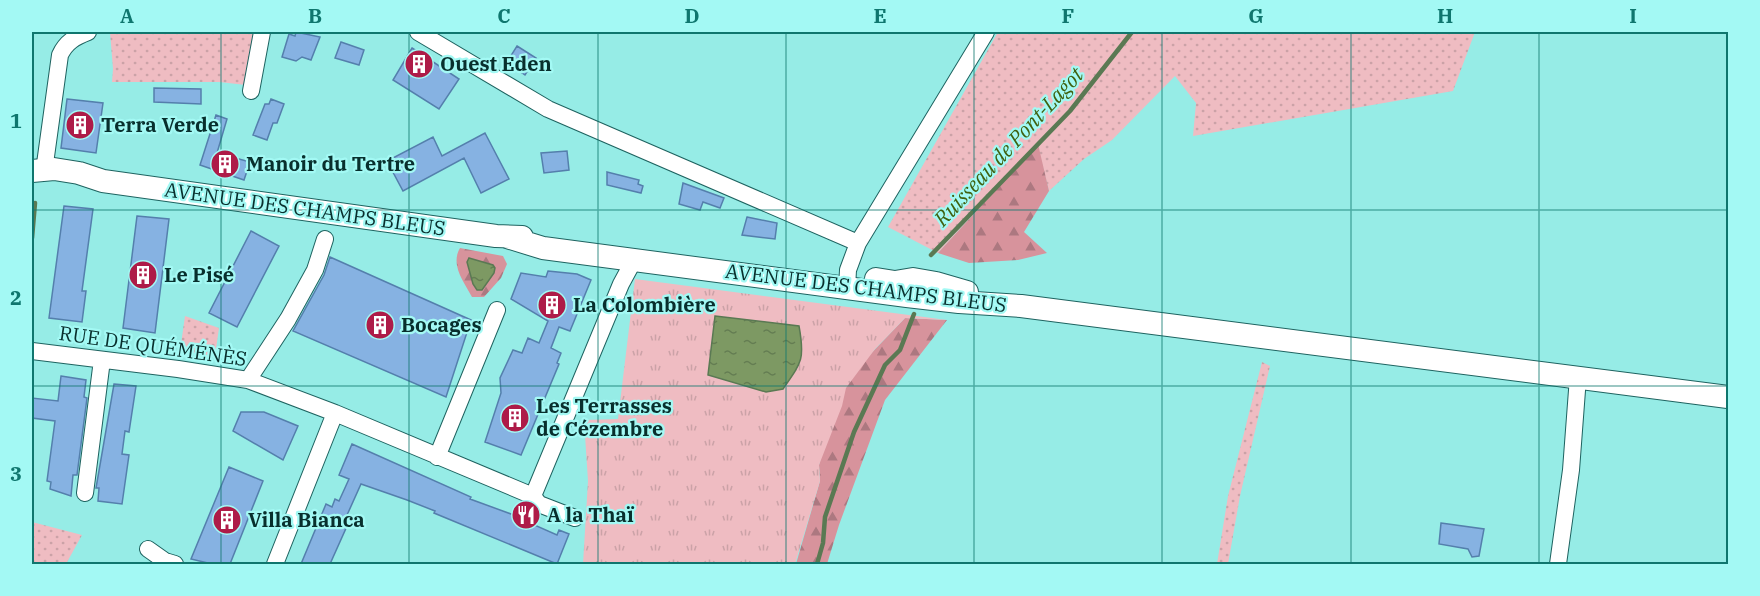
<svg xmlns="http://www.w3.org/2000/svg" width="1760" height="596" font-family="'IBM Plex Serif',serif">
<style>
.grass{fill:url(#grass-dots)}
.forest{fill:url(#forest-firs)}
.park{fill:url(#park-tufts)}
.water{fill:url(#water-ripples);stroke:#5a7953;stroke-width:1.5}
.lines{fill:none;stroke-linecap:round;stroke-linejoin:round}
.stream{stroke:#5a7953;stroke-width:4.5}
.building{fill:#86b2e2;stroke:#547fac;stroke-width:1.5}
.minor-casing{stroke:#1e6360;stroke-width:18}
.secondary-casing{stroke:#1e6360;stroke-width:24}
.minor{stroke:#fff;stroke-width:16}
.secondary{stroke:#fff;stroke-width:22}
.grid{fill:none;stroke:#0f766e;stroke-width:1.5;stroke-opacity:0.55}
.labels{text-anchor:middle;stroke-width:4.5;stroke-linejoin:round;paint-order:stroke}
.poi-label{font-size:20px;font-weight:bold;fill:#082f2d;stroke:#a3f9f4;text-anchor:start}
.street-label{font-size:20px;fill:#082f2d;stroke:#a3f9f4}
.water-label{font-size:21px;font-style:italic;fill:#3f6110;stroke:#a3f9f4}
.neatline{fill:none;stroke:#0f766e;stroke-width:2}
.grid-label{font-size:20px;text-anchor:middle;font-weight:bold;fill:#0f766e}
</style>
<defs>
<pattern id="grass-dots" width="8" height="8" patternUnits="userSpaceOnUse" patternTransform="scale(1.5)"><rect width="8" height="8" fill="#efbcc2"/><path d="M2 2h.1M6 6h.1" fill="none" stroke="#cba2a7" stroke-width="1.8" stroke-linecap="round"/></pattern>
<pattern id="forest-firs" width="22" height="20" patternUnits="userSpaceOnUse" patternTransform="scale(1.5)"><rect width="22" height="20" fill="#d7939c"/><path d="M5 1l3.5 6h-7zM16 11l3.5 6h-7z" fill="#ac7880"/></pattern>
<pattern id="park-tufts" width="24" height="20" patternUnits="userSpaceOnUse" patternTransform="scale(1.5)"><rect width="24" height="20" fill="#efbcc2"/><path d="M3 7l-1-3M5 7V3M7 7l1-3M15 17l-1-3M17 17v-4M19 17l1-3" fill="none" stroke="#cba2a7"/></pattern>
<pattern id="water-ripples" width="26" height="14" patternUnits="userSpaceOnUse" patternTransform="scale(1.5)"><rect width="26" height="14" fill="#7d9963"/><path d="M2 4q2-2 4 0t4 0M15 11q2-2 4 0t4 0" fill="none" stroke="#647d52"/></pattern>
</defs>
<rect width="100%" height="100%" fill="#96ece6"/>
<path class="grass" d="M110,32H257L246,85L219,82H112L113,69Z
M998,32H1475L1453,91L1193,136L1196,103L1175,76L1112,140L1084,159L1049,191L1037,144L938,253L888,227Z
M185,316L219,328L215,356L180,351Z
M1262,362L1270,366L1240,496L1228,564H1217L1228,496Z
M32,522L82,535L66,564L57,563L55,564H32Z"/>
<path class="forest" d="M1038,144L1049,191L1024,232L1047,253L1018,260L969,263L938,253Z
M460,248L503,256L507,264L501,278L484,297H472C464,282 450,265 460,248Z
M905,318L947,320L885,400L839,525L827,564H796L820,481L819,465L837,389Z"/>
<path class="park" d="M635,279L947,320L905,318L875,349L846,388L842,406L819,465L820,481L795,564H583L588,481L584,420L618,419Z"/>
<path class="water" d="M469,258L493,265L495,268L494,273L482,290H477L473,284L467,262Z
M715,316L799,326C805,359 802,362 783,389L766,392L708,375Z"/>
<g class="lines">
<path class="stream" d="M32,238L35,203
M931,255L1070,111L1132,32
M817,564L823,543L825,517L854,432L885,365L900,350L914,314"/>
</g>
<path class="building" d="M296,32L320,37L311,60L302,57L296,61L282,57L289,34L295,36Z
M341,42L364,50L359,65L335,58Z
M517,46L536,58L525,75L507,62Z
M412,48L459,79L439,109L393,80Z
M154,88L201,89V104L154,102Z
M67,99L103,103L96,153L61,148Z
M271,99L284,104L277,123H273L267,140L253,135L265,104H269Z
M216,115L227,119L217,153L250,162L244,180L200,165Z
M485,133L509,179L481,193L464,158L403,191L387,161L433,137L442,156Z
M567,151L569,170L544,173L541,153Z
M607,172L639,180L638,184L643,186L641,193L607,185Z
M683,183L724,198L720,208L703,202L700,210L679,204Z
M64,206L93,209L82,291H86L82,322L49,318Z
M137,216L169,219L155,333L123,328Z
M747,217L777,223L775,239L742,235Z
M251,231L279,246L237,327L209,313Z
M330,257L471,320L446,397L293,331L324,275Z
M548,271L577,274L591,280L570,331L559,327L551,348L561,353L557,363L559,364L521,455L485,442L501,393L500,378L513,350L522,353L528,338L539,343L548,321L511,299L521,273L546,277Z
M61,376L86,380L84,397L87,398L77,475H73L71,496L50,489L51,482L47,481L55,421L32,418V398L58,401Z
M114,384L136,386L129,432L125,431L122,454L129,455L122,504L98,501L99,488H96Z
M241,412H264L298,426L283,460L233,431Z
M352,444L471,497L470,499L522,518L523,516L534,520L532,524L557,535L559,530L569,534L557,564L434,513L435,511L407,500L361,484L343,524L347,526L330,564H301L326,504L332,507L335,499L339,501L349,479L339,475Z
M229,467L263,481L230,564H212L191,559Z
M1441,523L1484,529L1479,556L1472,557L1468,549L1439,544Z"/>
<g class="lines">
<g class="minor-casing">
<path id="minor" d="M418,32L548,109L858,243
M251,91L262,32
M44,171L60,55C66,42 75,37 88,32
M847,288L848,270L858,243L986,32
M32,351L178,369L248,380L335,413L533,496L621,284L634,260
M248,380L288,319L315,270L325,239
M437,457L497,310
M85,493L102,360
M533,496L539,504L575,518
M148,549L165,561L175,564
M275,564L335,413
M1558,564L1571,470L1578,377"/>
</g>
<g class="secondary-casing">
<path id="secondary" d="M32,171L54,169L79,173L103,181L496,236L522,237
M507,237L543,248L907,296L959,302L1021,306L1728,397
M876,279L895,282L913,279L936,283L967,292"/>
</g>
<use href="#minor" class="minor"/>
<use href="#secondary" class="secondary"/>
</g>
<path class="grid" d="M221,32V564M409,32V564M598,32V564M786,32V564M974,32V564M1162,32V564M1351,32V564M1539,32V564M32,210H1728M32,386H1728"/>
<defs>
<g id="building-disc" transform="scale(1.5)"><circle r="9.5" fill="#ae1b48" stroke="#a3f9f4"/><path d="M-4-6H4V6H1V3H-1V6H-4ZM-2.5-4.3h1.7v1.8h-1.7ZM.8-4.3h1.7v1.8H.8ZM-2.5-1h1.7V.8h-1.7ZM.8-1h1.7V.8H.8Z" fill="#fff"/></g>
<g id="restaurant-disc" transform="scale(1.5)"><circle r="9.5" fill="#ae1b48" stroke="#a3f9f4"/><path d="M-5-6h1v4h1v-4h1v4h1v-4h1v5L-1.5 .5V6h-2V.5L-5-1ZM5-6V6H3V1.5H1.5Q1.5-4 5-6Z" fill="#fff"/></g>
</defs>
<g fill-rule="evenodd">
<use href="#building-disc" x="419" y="64"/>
<use href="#building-disc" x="80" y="125"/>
<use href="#building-disc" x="225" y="164"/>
<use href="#building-disc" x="143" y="275"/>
<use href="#building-disc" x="552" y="305"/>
<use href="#building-disc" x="380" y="325"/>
<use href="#building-disc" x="515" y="418"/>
<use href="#restaurant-disc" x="526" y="515"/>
<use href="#building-disc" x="227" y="520"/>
</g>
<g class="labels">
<g class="poi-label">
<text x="440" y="71">Ouest Eden</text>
<text x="101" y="132">Terra Verde</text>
<text x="246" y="171">Manoir du Tertre</text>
<text x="164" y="282">Le Pisé</text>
<text x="573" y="312">La Colombière</text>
<text x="401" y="332">Bocages</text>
<text x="536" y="413">Les Terrasses<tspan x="536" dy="23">de Cézembre</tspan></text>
<text x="547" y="522">A la Thaï</text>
<text x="248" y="527">Villa Bianca</text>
</g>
<g class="street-label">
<text transform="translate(305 209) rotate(8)" y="7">AVENUE DES CHAMPS BLEUS</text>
<text transform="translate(866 288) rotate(7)" y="7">AVENUE DES CHAMPS BLEUS</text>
<text transform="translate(153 346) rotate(8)" y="7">RUE DE QUÉMÉNÈS</text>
</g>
<g class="water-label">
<text transform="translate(1009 147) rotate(-47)" y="7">Ruisseau de Pont-Lagot</text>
</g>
</g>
<rect width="1760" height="596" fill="none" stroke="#a3f9f4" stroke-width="66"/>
<rect x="33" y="33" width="1694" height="530" class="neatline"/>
<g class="grid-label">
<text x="127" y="23">A</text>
<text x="315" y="23">B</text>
<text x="504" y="23">C</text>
<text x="692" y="23">D</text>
<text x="880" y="23">E</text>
<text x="1068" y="23">F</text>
<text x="1256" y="23">G</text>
<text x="1445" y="23">H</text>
<text x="1633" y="23">I</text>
<text x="16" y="128">1</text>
<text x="16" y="305">2</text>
<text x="16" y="481">3</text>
</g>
</svg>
